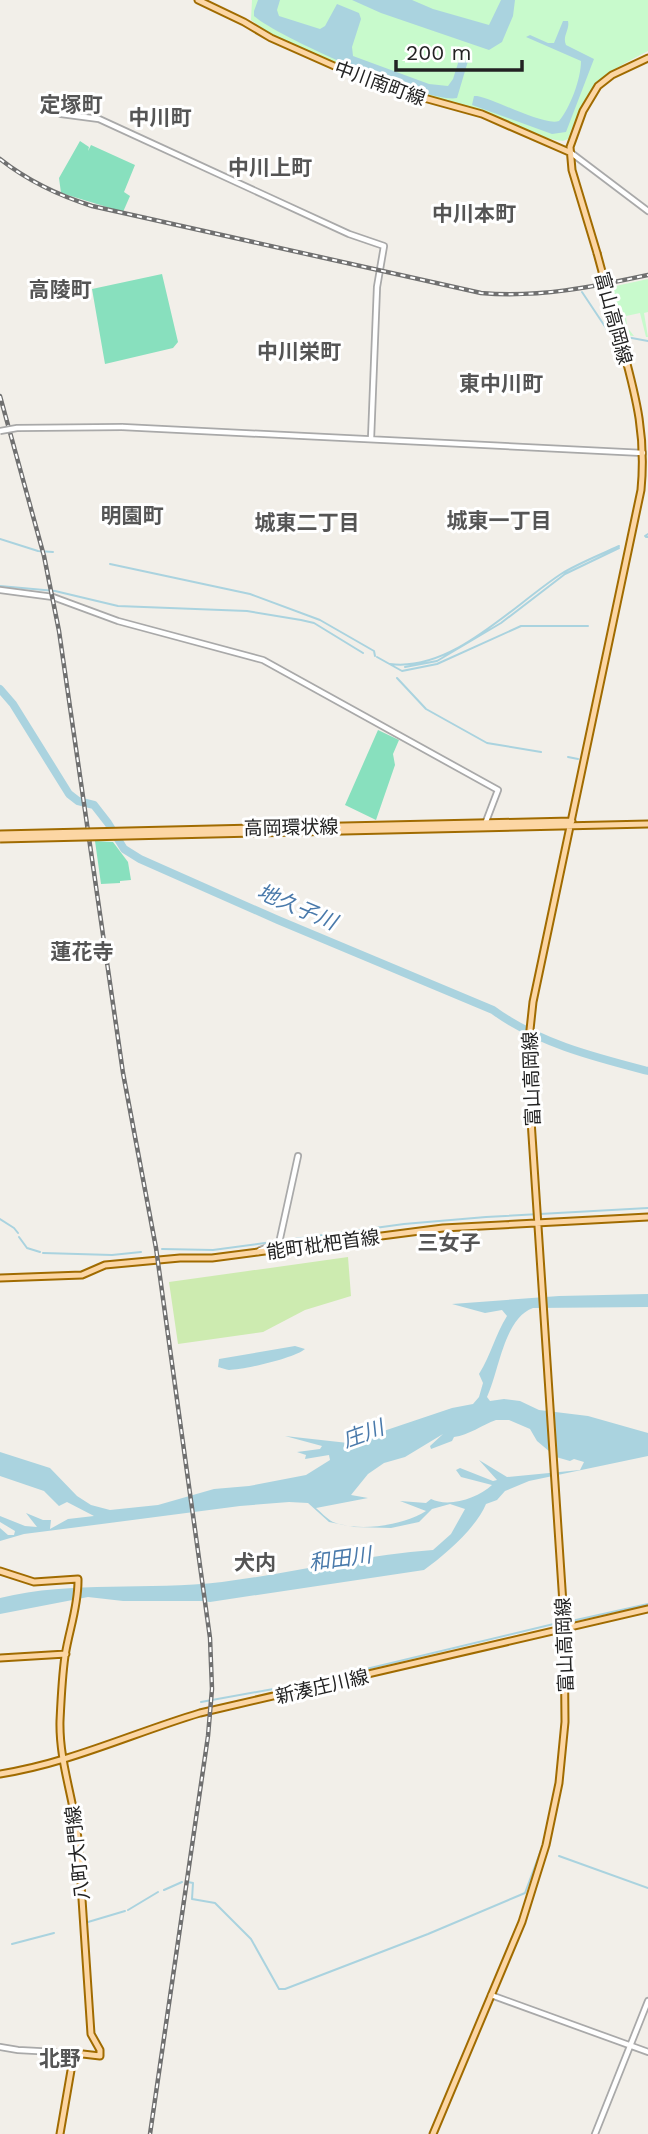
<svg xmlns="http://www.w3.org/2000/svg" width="648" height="2134" font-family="'Work Sans','Noto Sans JP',sans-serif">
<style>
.grass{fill:#cdebb0}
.park{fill:#c8facc}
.pitch{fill:#88e0be}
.water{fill:#aad3df;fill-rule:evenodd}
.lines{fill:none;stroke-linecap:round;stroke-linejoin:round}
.stream{stroke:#aad3df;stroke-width:2}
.river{stroke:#aad3df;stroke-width:8}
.minor-casing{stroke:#a9a9a9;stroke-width:8}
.major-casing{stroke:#a06b00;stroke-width:9}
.minor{stroke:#fff;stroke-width:4.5}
.major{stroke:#fcd6a4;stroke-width:5}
.rail-casing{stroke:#707070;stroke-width:4.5}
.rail{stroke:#fff;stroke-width:2;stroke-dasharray:5;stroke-linecap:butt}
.minor-bridge-casing{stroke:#a9a9a9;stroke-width:8;stroke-linecap:butt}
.major-bridge-casing{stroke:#a06b00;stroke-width:9;stroke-linecap:butt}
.minor-bridge{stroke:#fff;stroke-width:4.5}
.major-bridge{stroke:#fcd6a4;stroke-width:5}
.labels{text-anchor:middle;stroke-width:6;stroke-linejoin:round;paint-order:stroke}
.street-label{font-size:19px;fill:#222;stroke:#fff}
.neighbourhood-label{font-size:21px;font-weight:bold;fill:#555;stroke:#fff}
.water-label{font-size:21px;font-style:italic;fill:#4a7aab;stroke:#fff}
</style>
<rect width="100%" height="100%" fill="#f2efe9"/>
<path class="grass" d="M348,1257L351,1296L305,1310L263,1332L178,1344L169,1282Z"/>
<path class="park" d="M252,0H648V51C596,78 589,83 568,139L563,141C535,138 509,121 483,113C407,90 315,68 251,20Z
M648,279V312L644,313L648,337H646L640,313L626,316L627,327L634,336L625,335L611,287Z"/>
<path class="pitch" d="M80,141L89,147L88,151L91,145L135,165L124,192L130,196L123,212L61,193L59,178Z
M162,274L178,342L173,348L105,364L92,289Z
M378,730L399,740L393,754L395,765L376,820L345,805Z
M95,841L113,842L128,862L131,880L120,881V883L101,884Z"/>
<path class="water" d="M258,0H280L277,10L279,16L320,29L325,26L337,4L359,13L361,19L352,47L353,56L429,84L448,86L453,79L459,60L468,61L457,98C428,104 279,38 254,16V11Z
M352,0H412L433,9L489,25L501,0H515L513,16L502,42L489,50L381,13Z
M563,21H568C570,30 562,36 566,45L594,59L566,132L552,134L472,105L474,96H477C497,100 544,126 559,121C570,108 581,79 581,61L526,37L530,35L548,43H554Z
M648,1294V1307L533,1308C504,1318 499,1372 487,1397L490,1401L504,1399L520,1401L539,1410L588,1416L648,1433V1456L529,1481L505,1491L497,1500L486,1504C476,1528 445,1555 424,1570L210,1602L203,1601H123L88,1597L0,1614V1598C74,1580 147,1591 222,1582C293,1573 362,1555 433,1550L451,1534L465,1509L450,1504L432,1509L419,1522L391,1528L354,1527L329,1522L308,1503L289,1502L240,1506L71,1528L24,1534L0,1541V1528L8,1535H14L15,1531L0,1522V1516L25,1526L37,1527L26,1513L43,1520H51L50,1529L68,1519L94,1516L67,1502L59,1506L44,1491L0,1476V1452L50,1468L77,1496L91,1505L110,1510L158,1505L214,1489L249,1486L306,1475L330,1460L329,1455L305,1459L306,1455L297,1452L320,1449L322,1446L285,1436L348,1443L452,1408L473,1404L479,1397L483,1383L479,1374C491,1355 495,1335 507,1316L502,1310L485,1313L452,1304L559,1296ZM496,1420H509L530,1429L537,1441L556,1457L570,1461L574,1459L584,1462L580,1470L507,1477L479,1460L497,1480L493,1481L460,1468L456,1470L461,1477L492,1485C478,1498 449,1508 431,1499L426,1503L400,1501L426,1511C403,1526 358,1532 333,1522C327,1519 321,1512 316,1508L368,1498L351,1495L368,1474L384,1463L405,1457L443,1434L430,1446L431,1449L452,1441L454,1437C469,1435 482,1425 496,1420Z
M295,1346L305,1349C295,1358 243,1370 229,1370C227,1370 219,1367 218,1367L219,1359Z"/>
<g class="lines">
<path class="stream" d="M582,292L610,334L648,341
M645,536L648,534
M646,537H648
M0,539L38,551L53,552
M110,564L250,594L320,620L374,651L375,656
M0,586L55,591L118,606L247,611L301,620L314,623L363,653
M377,657L402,671L437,664L521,626H588
M390,664C452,672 511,607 561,574C579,563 600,555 619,546
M405,667L437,661L501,623L565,574L619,548
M397,678L426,709L487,743L541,752
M568,757L578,759
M0,1219L14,1228L18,1233
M19,1237L27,1248L40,1252
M162,1249L213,1250L404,1224L486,1217L648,1208
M43,1253L112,1255L141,1252
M567,1622L648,1604
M201,1702L312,1682L562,1622
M559,1856L648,1888
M188,1882L193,1883L192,1899L215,1903L251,1939L279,1989H285L428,1934L525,1893L541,1850
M164,1890L182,1882
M128,1910L158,1892
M88,1922L125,1911
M12,1944L54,1933"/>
<path class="river" d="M0,689L13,704L69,794L78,801L94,805L108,823L124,849L140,859L278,920L493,1010C538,1043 594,1057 648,1071"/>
<g class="minor-casing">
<path id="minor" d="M61,114L99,119L349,234L384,246L377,287L371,439
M570,152L648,211
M122,427L643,453
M0,590L53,597L118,621L263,660L498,790L485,824
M258,1252L260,1250L279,1243L298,1156
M491,1995L648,2052
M0,2047L18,2050L74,2053
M595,2134L648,2001"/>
</g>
<g class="major-casing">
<path id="major" d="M198,0L244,22L271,38L377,85L482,114L569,152
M597,253L572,170L570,147L583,111L598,86L612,75L648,58
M255,828L572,821
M255,833L648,824
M0,1278L82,1275L105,1265L180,1258H212L443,1228L648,1217
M0,1571L34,1582L78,1579V1581C78,1608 69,1630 65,1656C62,1677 61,1700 60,1721C59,1762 74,1799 78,1839L91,2034L100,2050V2056L74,2053L60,2134
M0,1658L66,1654
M0,1774C70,1763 133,1733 200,1713L648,1609
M433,2134L522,1922L546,1845L559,1783L565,1722L564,1619L529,1090V1039L533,1002L641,490C646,437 637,400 623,349"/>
</g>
<use href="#minor" class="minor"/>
<use href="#major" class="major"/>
<g class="rail-casing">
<path id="rail" d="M0,159C28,181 57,195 92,206L481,293C539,298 592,287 648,275
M0,396L44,556L59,631L123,1073L156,1248L210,1638L212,1689L208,1736L150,2134"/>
</g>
<use href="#rail" class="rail"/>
<g class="minor-bridge-casing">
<path id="minor-bridge" d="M0,431L17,428L122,427"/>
</g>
<g class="major-bridge-casing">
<path id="major-bridge" d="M597,253L623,349
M0,834L255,828
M0,839L255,833"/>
</g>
<use href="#minor-bridge" class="minor-bridge"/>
<use href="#major-bridge" class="major-bridge"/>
</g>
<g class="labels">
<g class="street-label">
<text transform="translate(380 83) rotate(20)" y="7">中川南町線</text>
<text transform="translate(614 318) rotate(75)" y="7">富山高岡線</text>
<text transform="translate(291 827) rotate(-1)" y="7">高岡環状線</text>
<text transform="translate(531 1079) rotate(-92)" y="7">富山高岡線</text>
<text transform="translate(323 1244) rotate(-8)" y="7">能町枇杷首線</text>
<text transform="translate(564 1645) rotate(-92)" y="7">富山高岡線</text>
<text transform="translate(322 1686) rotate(-13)" y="7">新湊庄川線</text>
<text transform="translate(77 1853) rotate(-96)" y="7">八町大門線</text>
</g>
<g class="neighbourhood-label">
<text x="71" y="112">定塚町</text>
<text x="160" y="125">中川町</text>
<text x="270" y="175">中川上町</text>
<text x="474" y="221">中川本町</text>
<text x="60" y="297">高陵町</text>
<text x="299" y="359">中川栄町</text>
<text x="501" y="391">東中川町</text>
<text x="132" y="523">明園町</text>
<text x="499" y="528">城東一丁目</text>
<text x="307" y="530">城東二丁目</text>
<text x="82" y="959">蓮花寺</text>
<text x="449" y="1250">三女子</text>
<text x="255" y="1570">犬内</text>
<text x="60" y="2066">北野</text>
</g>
<g class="water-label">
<text transform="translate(297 907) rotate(23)" y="7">地久子川</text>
<text transform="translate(363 1434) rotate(-20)" y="7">庄川</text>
<text transform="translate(340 1559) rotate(-8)" y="7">和田川</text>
</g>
</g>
<path d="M396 60v10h126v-10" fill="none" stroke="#222222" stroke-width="3.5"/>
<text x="406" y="60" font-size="21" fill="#222222" stroke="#ffffff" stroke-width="5" paint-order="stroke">200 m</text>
</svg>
